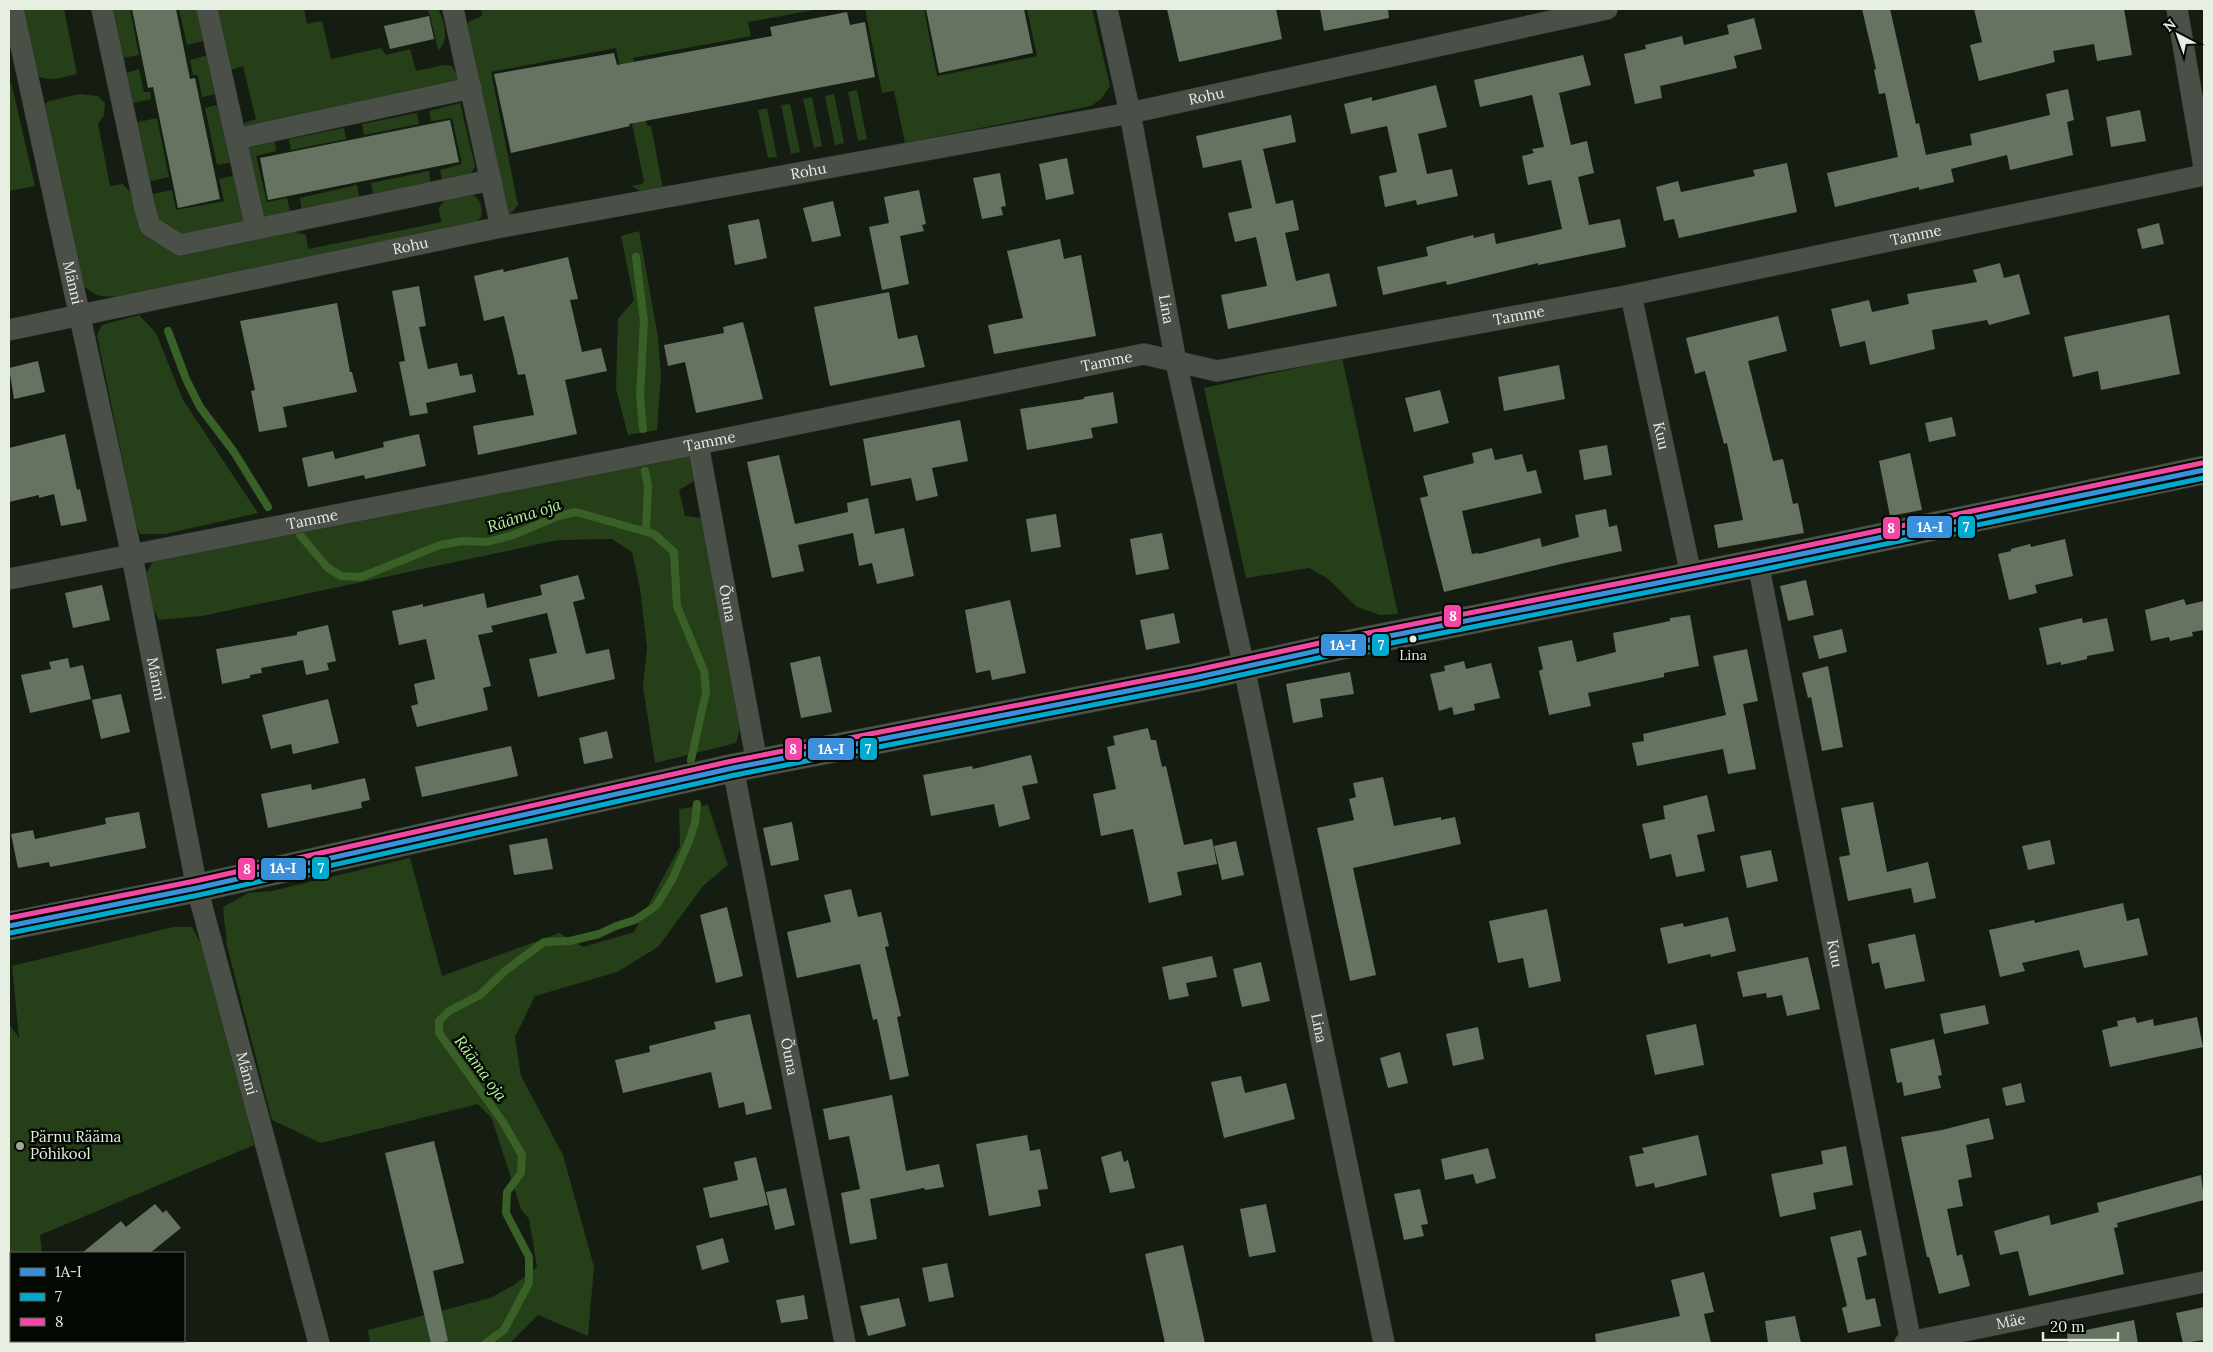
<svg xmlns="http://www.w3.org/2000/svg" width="2213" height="1352" font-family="Lora,serif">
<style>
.green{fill:#254018}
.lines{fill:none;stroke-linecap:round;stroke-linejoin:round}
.stream{stroke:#396026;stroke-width:8}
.building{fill:#667361}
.street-casing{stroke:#2f352d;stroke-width:22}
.secondary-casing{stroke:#2f352d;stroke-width:29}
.street{stroke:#4a4f48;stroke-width:21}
.secondary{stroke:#4c5349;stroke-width:28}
.bus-1-casing{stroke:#040803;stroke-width:9}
.bus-2-casing{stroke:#040803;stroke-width:9}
.bus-3-casing{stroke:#040803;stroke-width:9}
.bus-1{stroke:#3a90db;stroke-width:5}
.bus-2{stroke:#00a9ce;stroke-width:5}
.bus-3{stroke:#f346a5;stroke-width:5}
.bus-dot{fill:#e6efe2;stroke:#040803;stroke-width:2}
.poi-dot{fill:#9da699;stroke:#040803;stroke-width:2}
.labels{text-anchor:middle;stroke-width:5;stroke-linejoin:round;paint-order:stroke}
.bus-label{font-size:14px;fill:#e6efe2;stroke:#040803}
.street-label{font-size:15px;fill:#e6efe2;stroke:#040803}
.poi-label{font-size:15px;fill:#e6efe2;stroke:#040803;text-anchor:start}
.water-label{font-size:16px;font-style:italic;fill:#b9f79d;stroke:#040803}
.line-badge{stroke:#040803;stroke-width:2}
.badge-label{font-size:14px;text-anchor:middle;font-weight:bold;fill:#fff}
</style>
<rect width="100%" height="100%" fill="#151d12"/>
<path class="green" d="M21,9H64L77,74C63,77 47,83 36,75Z
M110,9H130L139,55L122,58Z
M179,9H197L203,41L187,45Z
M214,9H304L307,24L322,21L331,59L381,48L386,55L410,49L416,71L444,65L452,66L457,76L458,84L240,132L239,125L256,119L243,66L228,71Z
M427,9H438C444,19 450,42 438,50L430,15Z
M481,9H819L748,22L751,36L633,58L647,126H651L663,189L644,193L631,186L642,184L644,181L616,48L491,72L518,205L508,217L467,28L468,22L482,16Z
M865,9H924L937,76L1037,56L1027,9H1092L1110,86L1101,99L1091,106L905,143L894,91L882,93Z
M208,55L217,94L202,97L198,75H193L190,60Z
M139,69L144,92H150L151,99L130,104L123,74Z
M9,82H11L35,186L9,191Z
M857,90L867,139L858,141L848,92Z
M79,94L98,96L105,103L104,115L98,124L110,186L123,184L134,197L151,238L290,231L306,235L308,249L442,222C441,219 439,213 439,210C440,198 460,195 469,192C480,199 483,204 481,218L472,224L127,295C106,297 97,300 81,283L40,107L49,101Z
M834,94L844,143L835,145L825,96Z
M812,97L822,146L814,148L803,99Z
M460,103L475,166L471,174L443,184L440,170L462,164L452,118L431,121L429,111Z
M221,104L233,162L217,165L205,108Z
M790,104L800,152L791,154L781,105Z
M767,108L777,157L768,158L758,110Z
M417,113L419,124L364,135L362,124Z
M157,118L169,177L146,182L134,123Z
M344,128L346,139L291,150L289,139Z
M275,141L276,151L256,156L267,202L287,198L291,216L263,218L247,148Z
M429,171L431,186L374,197L371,183Z
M236,175L245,217L243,224L185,236L156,222L148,195L172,190L176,210L224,201L219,179Z
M357,185L360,201L302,212L300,198Z
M639,231L658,337L661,376L657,430L628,435L616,389L618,319L634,300L621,236Z
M139,315L156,333L183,400L258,513L165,534H140L136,525L97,335L102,325Z
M1342,358L1398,614L1380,615L1357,607L1327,578L1309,568L1246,578L1204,388Z
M688,452L694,481L679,490L685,516L701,518L742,720L736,743L655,763L643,687L647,648L640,588L632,552L612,539L558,540L202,616L159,620L151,604L146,574L153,561Z
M708,805L728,865L703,886L658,947L617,972L535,996L515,1037L521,1076L563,1155L594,1267L588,1336L538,1315L510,1343H370L368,1330L490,1298L514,1285L537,1267L529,1219L521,1209L492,1119L478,1104L321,1143L272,1120L227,946L223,907L248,893L272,891L410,858L442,976L559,933L583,947L634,932L680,846L679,809Z
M173,927H192L207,955L254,1145L40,1235L42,1253H11V1341H50V1343H9V1024L19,1038L12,966Z"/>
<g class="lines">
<path class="stream" d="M636,257L644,321L640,395L643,429
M168,331L186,379L200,407L234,452L268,507
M645,471L648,486L646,531
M300,535L328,568L341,576L361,577L440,545L463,541L487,542L513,535L558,516L576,512L654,534L674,552L677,606L704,671L706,692L691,760
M486,1343L504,1330L529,1283V1257L506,1213L507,1192L521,1173L522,1155L503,1122L439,1033V1021L449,1011L480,995L505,971L544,942L570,941L599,934L616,926L635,920L656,906L673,878L689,841L695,823L697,804"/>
</g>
<path class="building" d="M132,9H176L190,79L195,78L220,199L178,208L153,87L148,88Z
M926,9H1024L1033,53L939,73Z
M1167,9H1276L1282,39L1179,62Z
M1320,9H1388L1389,18L1324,31Z
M1862,9H1890L1916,124L1919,123L1926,155L1972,145L1970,134L2050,115L2046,94L2068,89L2074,120L2067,122L2073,155L2010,170L2007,155L1951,169L1954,182L1919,190V187L1835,207L1827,173L1898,157L1885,93L1879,94L1874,70L1876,69Z
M1974,9H2124L2132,55L2097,61L2094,44L2053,51L2055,62L1979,81L1970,45L1982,42Z
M847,12L850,25L865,22L875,77L629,124L630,126L511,153L494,74L614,53L617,65L772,36L770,27Z
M429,16L434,39L390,49L384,26Z
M1754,18L1762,49L1734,56L1737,68L1660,86L1662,98L1635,104L1624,54L1646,49L1645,45L1682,36L1684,45L1729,34L1727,25Z
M1583,55L1591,85L1559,93L1571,145L1587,141L1594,173L1578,177L1589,225L1620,219L1626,247L1538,265V263L1447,285L1446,281L1383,295L1377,267L1428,256L1426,247L1473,235L1474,238L1494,233L1496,244L1562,229L1551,180L1528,185L1522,156L1534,153L1532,149L1544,147L1532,95L1480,107L1474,80Z
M1436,85L1447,127L1418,134L1427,174L1452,169L1458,196L1417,205L1416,200L1385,207L1379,176L1397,172L1387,126L1351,134L1344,104L1372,97V101Z
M2140,110L2146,141L2111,147L2106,117Z
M1291,115L1296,142L1263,149L1276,204L1293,200L1299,230L1285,233L1296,281L1329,273L1337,306L1228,329L1221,295L1267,286L1256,237L1235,242L1228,213L1252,208L1241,160L1203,168L1196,136Z
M450,120L459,162L268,200L260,158Z
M1067,158L1074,194L1046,200L1039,164Z
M1787,163L1797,212L1679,238L1674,219L1664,221L1656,187L1678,181L1681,192L1755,176L1753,170Z
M1000,173L1006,206L1001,207L1003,215L982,219L973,178Z
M919,190L926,224L922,225L924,231L900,236L909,284L882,290L869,227L889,223L884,197Z
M833,201L841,236L812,242L803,208Z
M759,219L767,258L735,265L728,225Z
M2159,223L2164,244L2142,249L2137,229Z
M1060,239L1064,259L1081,255L1096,336L994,354L988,325L1023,318L1007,251Z
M568,257L578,299L570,300L582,352L601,348L607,371L565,380L577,434L478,455L473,426L534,415L525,374L518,375L504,316L484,321L474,276L503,269L504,272Z
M2000,263L2004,278L2019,274L2030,314L1989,325L1987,320L1932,330L1935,349L1870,365L1865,341L1840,347L1831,309L1869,300L1872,312L1909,304L1907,294L1977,282L1973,270Z
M419,286L426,326L419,327L428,369L457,363L460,376L472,374L476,392L426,403L428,413L410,416L399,362L405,361L392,291Z
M889,292L898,339L917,335L925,367L830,386L814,307Z
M337,303L350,372H352L357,392L283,407L287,427L259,432L251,391L255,390L240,321Z
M2169,315L2180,374L2101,390L2098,371L2073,377L2064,337Z
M1778,316L1787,351L1748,361L1773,461L1783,459L1793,504L1798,503L1804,533L1718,548L1714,525L1743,520L1727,443L1724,444L1705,371L1695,374L1686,338Z
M743,322L763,399L696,413L685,362L668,366L664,345L724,333L723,327Z
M38,361L45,392L14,399L9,368Z
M1559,365L1565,399L1504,411L1498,377Z
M1440,390L1449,423L1414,432L1405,398Z
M1113,392L1118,423L1091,428L1093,438L1027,450L1020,409L1084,399V397Z
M1952,417L1956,436L1929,442L1925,423Z
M960,420L968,461L932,468L938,496L916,501L911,478L871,486L863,439Z
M65,434L77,490L80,489L87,521L61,526L54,494L39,498V495L9,502V448Z
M419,434L426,466L365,479L364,475L308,487L302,458L333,451L335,459L384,447L383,442Z
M1607,445L1612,475L1584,480L1579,450Z
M1492,448L1495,460L1522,454L1527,472L1536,470L1542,493L1462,511L1472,554L1478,553L1479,554L1540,538L1542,547L1579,537L1575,515L1606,509L1609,527L1617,525L1622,551L1565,563L1444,592L1420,498L1428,496L1423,476L1474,463L1472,453Z
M1910,453L1922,510L1890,516L1879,461Z
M779,455L795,524L848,512L847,503L868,498L875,534L904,528L914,576L877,584L872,563L859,566L853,533L798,545L804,571L772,578L747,462Z
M1056,514L1061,547L1031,552L1026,519Z
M1162,533L1169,569L1136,575L1130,539Z
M2065,539L2073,576L2035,585L2037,593L2009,600L1998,554L2011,551V549L2030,544L2031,547Z
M578,575L585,599L573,602L586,654L609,649L615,679L538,697L529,659L557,653L547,613L491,626L493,632L478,635L491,686L483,688L488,710L417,727L411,706L418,704L414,684L435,679L426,639L399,645L392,611L423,604V607L484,593L487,608L542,595L540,585Z
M1806,580L1814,615L1788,621L1780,586Z
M102,585L110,620L73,628L65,593Z
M2184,599L2186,605L2204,601V630L2192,632L2193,636L2170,641L2169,637L2151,641L2145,610Z
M1010,600L1026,673L992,680L990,670L976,673L965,610Z
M1174,613L1180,643L1146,650L1140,620Z
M1690,615L1699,666L1664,673V677L1588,693L1591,706L1549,715L1539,671L1543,669L1538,647L1572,640L1577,662L1616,652L1613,633L1670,621V618Z
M2082,618L2083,623L2107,618L2114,651L2087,656V659L2061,665V662L2047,665L2039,628Z
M328,625L336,661L327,663L329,670L306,675L303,660L261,668L262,673L250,675V678L222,684L216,649L297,635V632Z
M1842,629L1847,652L1819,659L1813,636Z
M1747,649L1758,701L1743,704L1756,769L1728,774L1723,749L1637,766L1632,743L1644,741L1643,734L1726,715L1713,656Z
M820,656L832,712L801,718L790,663Z
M68,658L70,668L83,665L91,699L30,713L21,675L51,669L49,662Z
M1464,661L1466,669L1491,663L1500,698L1474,704L1475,710L1454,715L1452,707L1439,711L1430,674L1445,671L1444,666Z
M1828,666L1843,747L1822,751L1811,697L1808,698L1802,673Z
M1350,672L1354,694L1320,699L1323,717L1293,723L1286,684Z
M121,694L130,732L101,739L92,700Z
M328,699L339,743L293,754L291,744L271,749L262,715Z
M1148,728L1151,740H1156L1162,767L1166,766L1184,845L1212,839L1217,864L1177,872L1182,895L1149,903L1133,829L1101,836L1093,794L1116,789L1107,747L1115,745L1113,736Z
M607,731L613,758L584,764L579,738Z
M511,746L518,776L422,797L415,767Z
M1031,755L1038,783L1022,786L1030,819L999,827L994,804L931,816L923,775L972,766L973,769Z
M1383,777L1394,826L1441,817V820L1455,817L1461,844L1353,868L1376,975L1350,981L1317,828L1354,820L1349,799L1356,797L1353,783Z
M365,778L370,800L361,802L362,808L268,828L261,794L311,784L312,790Z
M1707,795L1715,831L1697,835L1705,871L1676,877L1671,854L1650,859L1642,824L1665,819L1663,806Z
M1873,802L1887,872L1928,862L1936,898L1914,903L1911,888L1848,901L1839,857L1850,855L1841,808Z
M139,812L146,848L50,867L49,862L18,868L11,834L33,830L35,839L106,824L105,818Z
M792,822L799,860L771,866L763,828Z
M547,838L553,869L514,875L509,845Z
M2050,840L2055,864L2028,870L2022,846Z
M1236,841L1244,875L1222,880L1214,846Z
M1771,850L1778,881L1747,888L1740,856Z
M851,889L858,917L881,912L889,946L885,947L901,1016L897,1017L909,1076L890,1080L877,1019L873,1020L860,964L797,978L787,932L831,922L824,895Z
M2123,903L2127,921L2139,918L2148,955L2084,968L2079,950L2022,963L2025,971L2000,977L1989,930L2034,920L2035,923Z
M727,907L743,976L716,983L700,915Z
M1547,909L1561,981L1529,988L1523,958L1498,963L1489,921Z
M1728,917L1736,951L1711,957L1710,954L1668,964L1660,928L1683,923L1684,927Z
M1915,934L1925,981L1885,989L1879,962L1872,964L1868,944Z
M1212,956L1217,977L1186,983L1189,996L1169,1000L1162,967Z
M1808,957L1820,1009L1787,1016L1782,995L1767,998L1766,993L1743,997L1737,972Z
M1261,962L1270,1001L1242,1007L1233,969Z
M1985,1005L1989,1024L1944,1034L1940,1014Z
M750,1014L772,1109L746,1115L744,1102L719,1108L711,1072L623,1093L615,1060L650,1052L649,1046L716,1029L714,1022Z
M2135,1017L2137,1023L2153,1019L2154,1026L2197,1017L2203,1047L2110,1067L2102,1030L2118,1026L2117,1021Z
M1696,1024L1704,1065L1655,1075L1646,1035Z
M1478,1027L1484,1059L1453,1066L1446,1034Z
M1934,1039L1942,1075L1938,1076L1941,1088L1904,1096L1902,1082L1897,1083L1890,1049Z
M1400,1052L1408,1083L1388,1088L1380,1058Z
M1241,1076L1245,1093L1286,1083L1295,1119L1224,1138L1211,1082Z
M2021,1083L2025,1102L2006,1106L2002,1088Z
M892,1095L906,1171L939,1164L944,1187L925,1190L924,1188L870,1199L877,1239L850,1244L841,1193L860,1189L849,1136L829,1140L823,1109Z
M1989,1118L1994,1139L1966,1145L1972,1177L1958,1180L1963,1206L1947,1209L1957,1256L1962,1254L1970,1286L1939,1294L1929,1257H1927L1901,1137L1942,1130Z
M1027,1135L1030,1151L1040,1149L1048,1189L1038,1190L1041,1206L989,1216L976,1144Z
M1698,1135L1707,1175L1655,1188L1654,1183L1636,1187L1629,1156L1644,1153L1642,1148Z
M434,1141L464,1263L433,1271L448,1341L439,1343H431L385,1153Z
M1846,1146L1853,1185L1813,1193L1816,1209L1780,1217L1771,1174L1823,1164L1821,1151Z
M1488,1148L1496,1178L1476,1184L1473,1174L1445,1180L1441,1159Z
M1121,1151L1124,1162L1128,1160L1135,1188L1110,1193L1101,1157Z
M756,1157L768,1205L710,1218L703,1188L738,1180L734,1162Z
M2201,1175L2204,1200L2117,1223L2118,1227L2114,1228L2124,1274L2029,1296L2018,1251L2000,1255L1994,1231L2049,1215L2051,1225L2099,1212L2097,1203Z
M786,1188L795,1225L775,1230L766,1192Z
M1420,1189L1428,1224L1421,1225L1424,1236L1404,1240L1394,1194Z
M155,1204L163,1213L166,1210L181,1228L150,1253H82L121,1221L126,1227Z
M1266,1204L1276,1252L1249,1257L1240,1209Z
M1861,1230L1867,1255L1857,1258L1866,1300L1875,1298L1881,1326L1848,1333L1842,1308L1847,1306L1830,1237Z
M723,1238L729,1262L702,1270L696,1246Z
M1183,1245L1205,1343H1165L1145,1254Z
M947,1263L954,1297L929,1302L922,1268Z
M1704,1272L1714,1312L1704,1314L1711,1343H1596L1595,1334L1680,1316L1671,1280Z
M804,1295L808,1319L781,1323L776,1300Z
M899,1298L906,1326L868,1336L860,1306Z
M2204,1307V1340L2183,1343L2176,1313Z
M1795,1316L1801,1343H1768L1765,1321Z
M2134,1320L2138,1343H2068L2067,1334Z"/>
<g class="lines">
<g class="street-casing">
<g id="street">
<path id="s1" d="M13,9L132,556L197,888L319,1343"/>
<path d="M102,9L145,209L150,226L180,245L491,180"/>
<path d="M207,9L256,229"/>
<path d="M453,9L501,227"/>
<path id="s2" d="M1107,9L1130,113L1176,362L1244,667L1384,1343"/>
<path d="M2177,9L2204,167"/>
<path d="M236,139L471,88"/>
<path id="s3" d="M1631,295L1691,575"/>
<path id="s4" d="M9,330L501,227L1130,113L1607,9"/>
<path id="s5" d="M698,444L757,763"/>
<path id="s6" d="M1758,563L1911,1343"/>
<path id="s7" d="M9,579L698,444L1144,354L1217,371L1631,295L2204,175"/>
<path id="s8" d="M733,768L845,1343"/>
<path id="s9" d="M1905,1343L2204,1282"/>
</g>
</g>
<g class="secondary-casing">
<path id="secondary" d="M9,926L197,888L733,768L1194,678L1339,646L1758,563L2204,470"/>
</g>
<use href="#street" class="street"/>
<use href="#secondary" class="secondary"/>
<g class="bus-1-casing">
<path id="bus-1" d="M9,926L197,888L733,768L1194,678L1339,646L1758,563L2204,470"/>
</g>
<g class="bus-2-casing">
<path id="bus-2" d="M10,933L199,895L735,775L1195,685L1341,653L1760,570L2204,478"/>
</g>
<g class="bus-3-casing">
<path id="bus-3" d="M9,918L195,881L732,761L1192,671L1338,639L1757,556L2202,463"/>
</g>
<use href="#bus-1" class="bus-1"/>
<use href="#bus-2" class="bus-2"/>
<use href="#bus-3" class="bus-3"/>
</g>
<circle class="bus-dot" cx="1413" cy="639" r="4.5"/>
<circle class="poi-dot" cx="20" cy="1146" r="5"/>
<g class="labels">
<g class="bus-label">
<text x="1413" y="660">Lina</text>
</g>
<g class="street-label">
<text dy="5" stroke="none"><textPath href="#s4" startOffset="1220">Rohu</textPath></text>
<text dy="5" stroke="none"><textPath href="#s4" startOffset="815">Rohu</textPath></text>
<text dy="5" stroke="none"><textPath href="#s7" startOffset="1944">Tamme</textPath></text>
<text dy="5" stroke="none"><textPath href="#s4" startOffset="410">Rohu</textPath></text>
<text dy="5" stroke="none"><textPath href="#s1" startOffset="280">Männi</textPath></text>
<text dy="5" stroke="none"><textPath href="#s2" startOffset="306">Lina</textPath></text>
<text dy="5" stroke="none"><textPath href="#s7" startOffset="1539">Tamme</textPath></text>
<text dy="5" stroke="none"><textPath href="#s7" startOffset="1119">Tamme</textPath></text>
<text dy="5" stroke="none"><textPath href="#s3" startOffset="144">Kuu</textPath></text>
<text dy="5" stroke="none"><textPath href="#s7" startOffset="714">Tamme</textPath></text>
<text dy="5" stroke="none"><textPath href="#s7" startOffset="309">Tamme</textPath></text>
<text dy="5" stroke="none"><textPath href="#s5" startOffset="162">Õuna</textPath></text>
<text dy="5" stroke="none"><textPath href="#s1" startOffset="685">Männi</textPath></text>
<text dy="5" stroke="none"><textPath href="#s6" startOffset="398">Kuu</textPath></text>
<text dy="5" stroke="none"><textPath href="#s2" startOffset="1041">Lina</textPath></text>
<text dy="5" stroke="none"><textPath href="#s8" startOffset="294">Õuna</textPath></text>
<text dy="5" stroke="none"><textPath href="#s1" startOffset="1090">Männi</textPath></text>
<text dy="5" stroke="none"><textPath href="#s9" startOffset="108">Mäe</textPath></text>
</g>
<g class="poi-label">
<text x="30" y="1142">Pärnu Rääma<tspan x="30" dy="17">Põhikool</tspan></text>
</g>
<g class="water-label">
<text transform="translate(524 515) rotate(-18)" y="6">Rääma oja</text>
<text transform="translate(481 1068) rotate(54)" y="6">Rääma oja</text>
</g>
</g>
<g class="line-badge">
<rect x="1906" y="515" width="47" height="24" rx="5" fill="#3a90db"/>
<rect x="1957" y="515" width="19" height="24" rx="5" fill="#00a9ce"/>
<rect x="1882" y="516" width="19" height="24" rx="5" fill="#f346a5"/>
<rect x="1443" y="604" width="19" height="24" rx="5" fill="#f346a5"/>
<rect x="1320" y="633" width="47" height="24" rx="5" fill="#3a90db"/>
<rect x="1371" y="633" width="19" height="24" rx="5" fill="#00a9ce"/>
<rect x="807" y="737" width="48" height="24" rx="5" fill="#3a90db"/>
<rect x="859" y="737" width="19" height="24" rx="5" fill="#00a9ce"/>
<rect x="784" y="737" width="19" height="24" rx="5" fill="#f346a5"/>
<rect x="311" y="856" width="19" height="24" rx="5" fill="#00a9ce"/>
<rect x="260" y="857" width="47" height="24" rx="5" fill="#3a90db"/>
<rect x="237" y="857" width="19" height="24" rx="5" fill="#f346a5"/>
</g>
<g class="badge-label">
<text x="1930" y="532">1A-I</text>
<text x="1966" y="532">7</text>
<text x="1891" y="533">8</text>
<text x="1453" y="621">8</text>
<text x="1343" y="650">1A-I</text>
<text x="1381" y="650">7</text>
<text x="831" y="754">1A-I</text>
<text x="868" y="754">7</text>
<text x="793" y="754">8</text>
<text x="321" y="873">7</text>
<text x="283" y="873">1A-I</text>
<text x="247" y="874">8</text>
</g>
<rect width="2213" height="1352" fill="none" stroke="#e6efe2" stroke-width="20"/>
<rect x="10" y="1252" width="175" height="90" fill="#040803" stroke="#5e645c"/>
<rect x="20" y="1268" width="25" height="8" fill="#3a90db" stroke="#5e645c"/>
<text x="55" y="1277" font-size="15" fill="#e6efe2">1A-I</text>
<rect x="20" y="1293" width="25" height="8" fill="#00a9ce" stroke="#5e645c"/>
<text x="55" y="1302" font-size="15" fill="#e6efe2">7</text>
<rect x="20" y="1318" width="25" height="8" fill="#f346a5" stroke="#5e645c"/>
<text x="55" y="1327" font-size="15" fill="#e6efe2">8</text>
<g transform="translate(2178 35) rotate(319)" stroke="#040803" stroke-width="4" paint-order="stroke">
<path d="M0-4L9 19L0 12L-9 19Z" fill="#e6efe2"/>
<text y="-8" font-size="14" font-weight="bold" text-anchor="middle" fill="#e6efe2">N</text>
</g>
<path d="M2043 1332v8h75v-8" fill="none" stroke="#e6efe2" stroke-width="2.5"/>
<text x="2050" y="1332" font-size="15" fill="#e6efe2" stroke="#040803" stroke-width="4" paint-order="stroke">20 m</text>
</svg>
